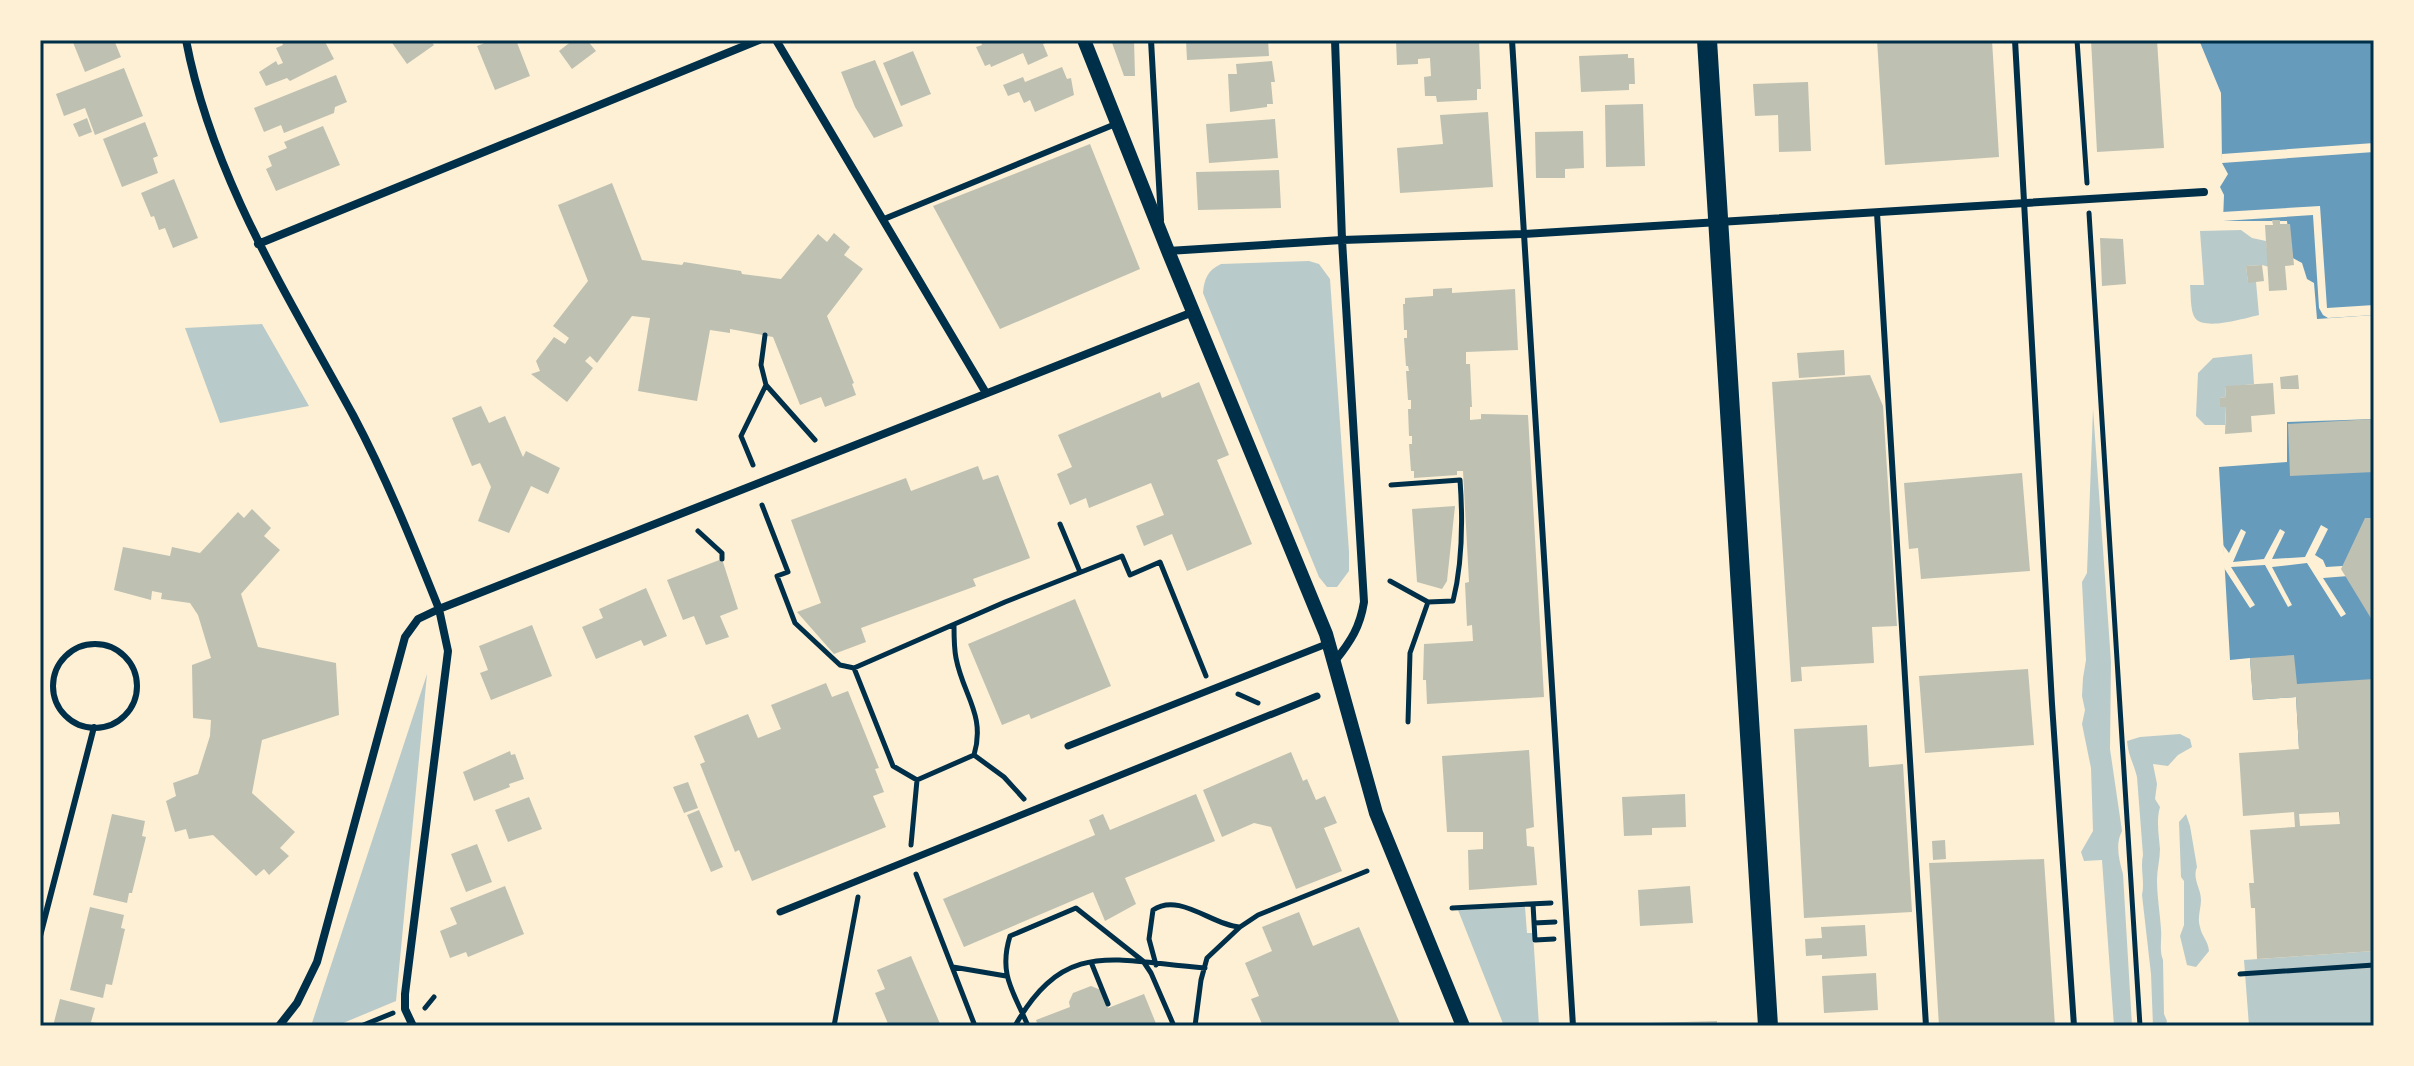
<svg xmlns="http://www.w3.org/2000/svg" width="2414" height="1066" font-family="'Archivo Narrow',sans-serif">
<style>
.green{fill:#b9caca}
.water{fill:#669bbc}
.pier{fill:#fdf0d5}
.building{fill:#bec0b2;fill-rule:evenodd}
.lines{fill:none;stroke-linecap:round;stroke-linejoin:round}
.path{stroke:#003049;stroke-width:5}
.service{stroke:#003049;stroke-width:6}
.pedestrian{stroke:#003049;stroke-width:7}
.minor{stroke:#003049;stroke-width:8}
.tertiary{stroke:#003049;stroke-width:14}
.primary{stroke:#003049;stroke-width:20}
.neatline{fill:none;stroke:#003049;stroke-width:3}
</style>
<rect width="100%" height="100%" fill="#fdf0d5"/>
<path class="green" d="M2241,230L2252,238L2266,241L2269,267L2262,265L2246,266L2248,282H2256L2259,315C2245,318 2205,331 2195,318C2190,311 2191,294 2190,285H2204L2200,231Z
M1309,261L1319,264L1330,279L1349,552V571L1337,587H1327L1319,577L1203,293C1204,279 1208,270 1221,264Z
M262,324L309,406L220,423L185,328Z
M2252,354L2254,384L2225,387L2226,397L2220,398V407H2226L2225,425H2205L2196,416L2198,373L2213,358Z
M2093,409L2111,662L2110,749L2122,831C2115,844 2119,860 2123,874L2132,1026H2114L2102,860L2084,861L2081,852L2093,831L2091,768L2082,724L2085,710L2082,696L2083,678L2086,660L2082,582L2087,573Z
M427,674L396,1001L336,1026H311Z
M2180,734L2190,739L2192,747L2178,755L2168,766L2153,764L2157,784L2155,799L2160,807C2156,820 2159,836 2160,849C2160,859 2157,870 2157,880C2157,896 2160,913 2161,929C2162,940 2159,950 2163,960L2164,1014L2167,1021L2165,1026H2153L2151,974L2142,895C2145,882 2140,868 2143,855L2137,777C2134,764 2128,755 2127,741L2140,737Z
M2186,814L2190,826L2197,867C2192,879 2201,888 2201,900C2201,909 2197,917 2200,927C2202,937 2208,940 2209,951L2196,967L2187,965L2180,936L2184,925V881L2181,877L2179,822Z
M1525,907L1527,933H1533L1539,1026H1504L1458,910Z
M2374,951V1026H2249L2244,960Z"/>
<path class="water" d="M2199,40H2374V315L2317,319L2314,283L2307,279L2302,263L2291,257L2287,221H2223L2224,195L2220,187L2228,174L2222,163L2221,93Z
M2374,419V889L2340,824L2335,747L2299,749L2296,697L2253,700L2250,658L2230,660L2219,467L2287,462V422Z"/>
<path class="pier" d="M2374,143V152L2222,163V154Z
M2320,206L2327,308L2374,305V315L2328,318L2323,315L2319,308L2313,215L2223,221L2222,212Z
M2321,525L2328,529L2315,555L2323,560L2326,567L2374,564V574L2323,578L2346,614L2341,617L2307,563L2272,567L2292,605L2288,607L2265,565L2231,567L2255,605L2250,608L2224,568L2223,545L2229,553L2241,529L2246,532L2233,562L2264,559L2280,529L2285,532L2272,559L2305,557Z"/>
<path class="building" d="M72,40H114L121,57L85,72Z
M281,40H324L334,59L290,81L287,78L266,86L259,72L276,61L278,65L283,63L276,48L283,45Z
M390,40H430L434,45L407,64Z
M492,40H516L530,76L495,90L477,46Z
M573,40H587L596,51L572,69L559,51Z
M980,40H1052L1043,44L1048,56L1028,65L1023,53L991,67L990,64L985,66L976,47L982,45Z
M1111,40H1134L1135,76H1124Z
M1186,40H1268L1269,56L1187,60Z
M1396,40H1479L1481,89H1477V100L1437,102L1436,96H1425L1424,77L1431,76L1430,58L1418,59V64L1397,65Z
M1877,40H1992L1999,157L1885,165Z
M2091,40H2157L2164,148L2097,152Z
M913,51L931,94L901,106L883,63Z
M1628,54V58H1634L1635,84H1629V90L1581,92L1579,56Z
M875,60L903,126L874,138L855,107L841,72Z
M1272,61L1275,82H1271L1273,104H1267V107L1230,112L1228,74H1237L1236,64Z
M1062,67L1067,79L1071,78L1074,95L1035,112L1030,100L1024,103L1019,92L1008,96L1003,85L1023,77L1025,82Z
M124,68L143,116L95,135L85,108L64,116L56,94Z
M336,75L347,102L335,107L334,113L284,133L281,125L264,132L254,108Z
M1808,82L1811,151L1779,152L1778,115L1755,116L1753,84Z
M1643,104L1645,166L1606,167L1605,105Z
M1488,112L1493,187L1400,193L1397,148L1443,144L1440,115Z
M87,118L92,132L79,137L73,124Z
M1275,119L1278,158L1209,163L1206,124Z
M145,122L158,156L153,158L158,173L122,187L103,139Z
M323,126L340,165L276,191L266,169L272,166L268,156L287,148L284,142Z
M1583,131L1584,168L1565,169V178H1536L1535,132Z
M1090,144L1140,269L1000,329L933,206Z
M1279,170L1281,208L1198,210L1196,172Z
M174,179L198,238L173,248L165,228L159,230L154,216L151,217L141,193Z
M612,183L642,260L682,265L684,262L741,271L742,274L781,279L818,234L827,242L834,233L850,247L844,255L863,269L827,316L854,383L852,384L856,395L825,407L821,397L800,405L773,337L730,329V333L710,330L697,401L638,391L650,318L632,316L597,363L590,356L585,361L593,368L567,402L531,374L540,371L536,361L554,337L565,344L569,338L553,326L588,281L558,205Z
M2272,220H2280V224H2290L2294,265L2285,266L2287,290L2269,291L2265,225H2273Z
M2100,238L2123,239L2126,284L2102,286Z
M2262,265L2264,281L2248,283L2246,266Z
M1452,288V293L1515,289L1518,350L1466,352V364H1470L1472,407H1470V420L1481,419V414L1528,415L1544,697L1427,704L1426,680H1423L1424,644L1473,641L1472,625L1467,626L1465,583L1469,582L1463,471H1457V475L1414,478V471H1411L1409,444H1412V436H1409L1408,409H1411V400H1408L1406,371H1409L1408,366H1406L1404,338H1407V330H1404L1403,304H1405V298L1433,296V289Z
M1844,350L1845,375L1799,378L1797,353Z
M1870,375L1883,406L1897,626L1872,627L1874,663L1801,667L1802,681L1791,682L1772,382Z
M2298,375L2299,389H2281L2280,377Z
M1199,382L1229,455L1217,460L1252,544L1187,571L1172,534L1144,546L1136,526L1164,515L1151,483L1089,508L1086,498L1070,505L1057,474L1072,467L1058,435L1160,392L1162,398Z
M2273,383L2275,414L2251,416L2252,432L2225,434L2226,407H2220V398L2226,397L2225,386Z
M481,406L489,423L505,416L523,457L526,451L560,468L548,494L531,486L509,533L478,521L491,487L480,463L472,466L452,418Z
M2374,419V472L2290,476L2288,424Z
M978,466L983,480L998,475L1030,558L973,579L976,586L861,628L866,642L834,654L797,612L821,603L791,520L906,478L911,491Z
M2022,473L2030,571L1921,579L1918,548L1909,549L1904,483Z
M1455,506L1447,581L1442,589L1417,582L1412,509Z
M252,509L271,528L264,536L280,550L241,594L258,647L336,663L339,715L262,740L252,793L295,832L280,848L289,856L269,875L264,869L256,876L213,835L189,839L186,829L175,832L166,801L176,796L173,783L198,774L210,736L211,720L193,718L192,665L211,658L198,615L190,603L161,599L162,593L152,591L151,600L114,590L123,547L170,556L172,547L200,553L238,512L244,518Z
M2365,518H2374V619L2372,620L2341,569Z
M722,559L738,609L720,616L729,637L706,645L694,616L683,620L667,580Z
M646,588L667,636L644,646L641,640L596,659L582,627L603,618L599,609Z
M1075,599L1111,686L1031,719L1029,714L1002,725L968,644Z
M532,625L552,676L491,700L480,673L488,670L479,646Z
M2294,655L2297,684L2374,679V951L2257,959L2255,908H2251L2249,883H2254L2250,830L2295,827L2294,812L2243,816L2239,753L2299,749L2296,697L2253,700L2250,658ZM2340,812V824L2300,826L2299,814Z
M2028,669L2034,745L1925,753L1919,676Z
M826,683L832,697L848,691L879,768L875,769L884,792L873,796L886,827L752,881L739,850L735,852L700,764L705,762L694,736L748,714L758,738L781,729L771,705Z
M1867,725L1869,767L1903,764L1912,912L1804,918L1794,729Z
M1529,750L1534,827L1526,829L1527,846L1534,847L1537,885L1469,890L1468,850L1483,849V832H1447L1442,756Z
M510,751L511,755L515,754L524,779L509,784L510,787L474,801L463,772Z
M1291,752L1303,781L1307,779L1316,800L1325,796L1337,823L1324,828L1342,871L1296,889L1271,827L1254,823L1222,837L1203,790Z
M688,782L698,808L684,813L673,787Z
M1196,794L1215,841L1125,878L1136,904L1105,921L1093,892L964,947L943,899L1095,835L1089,820L1103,814L1110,830Z
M1685,794L1686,827L1652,828V835L1624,836L1622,797Z
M529,797L542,829L508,842L495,810Z
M699,810L723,867L711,872L687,815Z
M112,814L145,821L142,836L146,837L132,893H129L127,903L93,895Z
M1945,840L1946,859L1933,860L1932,841Z
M477,844L492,882L466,892L451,854Z
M2044,859L2055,1026H1939L1929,863Z
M505,886L524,934L468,957L466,952L450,958L440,931L457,924L450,908Z
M1690,886L1693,923L1640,926L1638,890Z
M90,907L124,915L121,928L125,929L112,985L106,984L103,998L70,990Z
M1299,912L1313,946L1359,927L1401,1026H1263L1251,999L1259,996L1245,963L1272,951L1262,927Z
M1865,925L1867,956L1822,959V955L1806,956L1805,939L1822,938L1821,927Z
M911,956L941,1026H889L875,993L885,989L877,970Z
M1876,973L1878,1010L1824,1013L1822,976Z
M1091,986L1101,990L1108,1008L1144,994L1157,1026H1038L1036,1020L1070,1007L1069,1002L1073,993Z
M60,999L95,1008L91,1022L96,1023L95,1026H53Z
M1717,1021V1026H1650V1023Z"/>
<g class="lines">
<path class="path" d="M2077,40L2087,183
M2089,213L2140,1026
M765,335L761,365L766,385L815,440
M753,465L741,436L766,385
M1391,485L1460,480C1463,521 1463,561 1453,601L1428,602L1410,653L1408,722
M762,505L788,572L777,576L795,623L840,665L854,668L1005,602L1122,556L1130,575L1160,562L1206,676
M1060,524L1080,572
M698,531L722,553V559
M1390,581L1428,602
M854,668L893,766L917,780L974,755C986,715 963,695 956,658C954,648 954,637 954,626
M1238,694L1258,703
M974,755L1004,777L1024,799
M911,845L917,780
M916,874L975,1026
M1533,904L1535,940L1554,939
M1452,908L1551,903
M1534,923L1555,922
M1091,962L1108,1004
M1156,965L1149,939L1153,910C1179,892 1212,925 1239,927
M953,967L1006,976
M2240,974L2374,965
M425,1008L434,997
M361,1026L393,1013
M834,1026L858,897
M1015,1026C1065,936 1118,962 1205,968
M1028,1026C1014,992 998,975 1010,936L1076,908L1143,961L1151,973L1174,1026
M1195,1026L1201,980L1207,958L1240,927L1258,915L1367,871"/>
<path class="service" d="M1151,40L1161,220
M1512,40L1573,1026
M2015,40L2052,704L2074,1026
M1877,213L1926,1026
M884,219L1118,123
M53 686a42 42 0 1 1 84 0a42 42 0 1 1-84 0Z
M40,936L94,727"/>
<path class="pedestrian" d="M1068,746L1329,643
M780,912L1317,696"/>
<path class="minor" d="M186,40C212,177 287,294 353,415C386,477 413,544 439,609L418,619L405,637L317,962L297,1003L279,1026
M776,40L986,393
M258,244L759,40
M1168,251L1342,240L1523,234L2204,192
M1335,661C1351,641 1360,627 1364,602L1342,240L1335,40
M413,1026L405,1009V994L448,651L439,609L1193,312"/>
<path class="tertiary" d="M1084,40L1168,251L1326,634L1376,813L1463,1026"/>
<path class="primary" d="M1707,40L1768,1026"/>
</g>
<rect width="2414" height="1066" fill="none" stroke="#fdf0d5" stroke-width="84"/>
<rect x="42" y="42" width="2330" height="982" class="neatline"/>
</svg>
